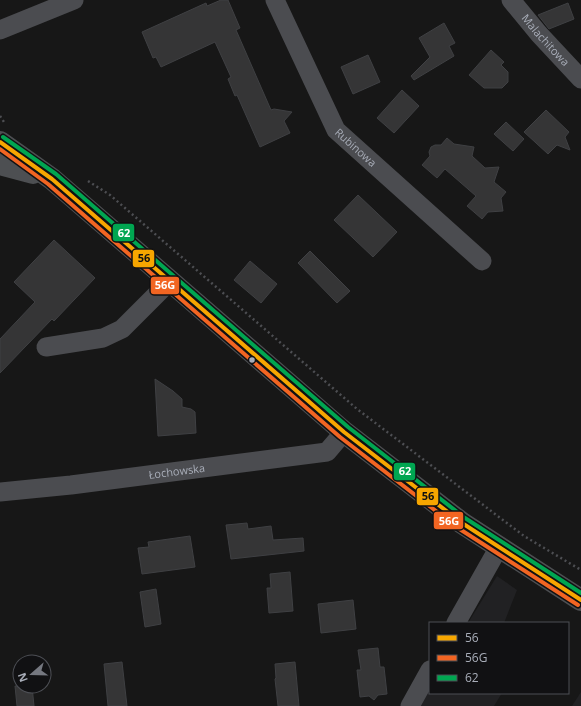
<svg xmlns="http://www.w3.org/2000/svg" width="581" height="706" font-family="'Open Sans',sans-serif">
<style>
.built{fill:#212123}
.building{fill:#353536;stroke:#3f4043}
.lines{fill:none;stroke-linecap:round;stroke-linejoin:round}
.path{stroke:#4d4e52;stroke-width:2.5;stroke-dasharray:2 3;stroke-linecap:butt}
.minor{stroke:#4b4c50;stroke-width:19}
.major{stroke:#4d4f52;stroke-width:22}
.bus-1-casing{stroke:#111113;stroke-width:7}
.bus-2-casing{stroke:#111113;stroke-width:7}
.bus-3-casing{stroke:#111113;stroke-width:7}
.bus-1{stroke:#f7a600;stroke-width:4}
.bus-2{stroke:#f26522;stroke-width:4}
.bus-3{stroke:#00a651;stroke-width:4}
.bus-dot{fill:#a8adb8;stroke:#111113;stroke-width:1.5}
.labels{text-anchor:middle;stroke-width:3.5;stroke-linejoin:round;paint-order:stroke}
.street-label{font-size:11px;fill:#a8adb8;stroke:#111113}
.line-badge{stroke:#111113;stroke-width:1.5}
.badge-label{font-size:11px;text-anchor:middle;font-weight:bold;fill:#fff}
.pale-badge-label{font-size:11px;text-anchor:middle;font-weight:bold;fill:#111}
</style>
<rect width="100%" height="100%" fill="#171717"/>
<path class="built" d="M497,576L517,590L504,623H468Z
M430,687V693H502L494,706H419Z
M581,692V706H572Z"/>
<path class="building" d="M221,0H228L240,28L236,30L271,110L274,109L292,112L284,121L290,133L260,147L237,95L235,96L228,79L231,77L215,42L161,67L156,57L153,58L142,32L206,3L207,6Z
M568,3L574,19L549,29L538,15Z
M444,23L455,43L449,46L454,56L414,80L411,76L430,57L419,38Z
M491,50L504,62L501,65L508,72V82L502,88H484L469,75Z
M368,55L380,82L353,94L341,67Z
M402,90L419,106L394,133L377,118Z
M546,110L569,132L565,137L570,150L557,145L548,154L524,132Z
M506,122L524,139L513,151L494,134Z
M447,138L454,144L474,147L472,156L485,168L499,167L494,182L506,192L501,198L503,211L488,212L482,219L467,206L476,196L445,169L437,178L422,165L430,156L429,152L431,147L435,145H441Z
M358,195L397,232L373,257L334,220Z
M54,240L95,278L54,321L52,319L0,373V339L35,302L14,282Z
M310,251L350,291L337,303L298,263Z
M250,261L277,284L261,303L234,280Z
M155,379L173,391L182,399V407L191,409L195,412L196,433L158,436Z
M247,523L248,529L271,526L273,540L303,538L304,551L231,559L226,525Z
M190,536L195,567L142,574L138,548L149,547L148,542Z
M290,572L293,611L269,613L267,588H271L270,574Z
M156,589L161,624L145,627L140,592Z
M353,600L356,629L321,633L318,604Z
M378,648L380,667H384L387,694L378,695L374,700L369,696L360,697L357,670H361L358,650Z
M122,662L127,706H108L104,664Z
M295,662L299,706H278L275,679L276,678L275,664Z
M15,686H32L34,706H17Z"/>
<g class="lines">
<path class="path" d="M0,116L4,122
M88,181L110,195L357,409L524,536L581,570"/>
<g class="minor">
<path id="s1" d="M275,0L336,130L482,261"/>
<path id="s2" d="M511,0L539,34L581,79"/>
<path d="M0,30L74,0"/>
<path d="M46,347L103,338L122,329L170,281"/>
<path id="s3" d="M0,492L71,485L327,452L344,432"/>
<path d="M456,623L499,547"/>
<path d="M410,706L430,670"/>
</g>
<path class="major" d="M0,142L52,179L170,281L344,432L462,523L581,600
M0,164L33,173"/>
<g class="bus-1-casing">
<path id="bus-1" d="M0,142L52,179L344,432L462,523L581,600"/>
</g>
<g class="bus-2-casing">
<path id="bus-2" d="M0,149L48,184L340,437L458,528L578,605"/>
</g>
<g class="bus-3-casing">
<path id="bus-3" d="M3,137L56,174L348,427L465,518L581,593"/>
</g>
<use href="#bus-1" class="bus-1"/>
<use href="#bus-2" class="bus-2"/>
<use href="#bus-3" class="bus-3"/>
</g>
<circle class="bus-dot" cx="252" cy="360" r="3.5"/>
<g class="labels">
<g class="street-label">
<text dy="4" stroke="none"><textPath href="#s2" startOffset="53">Malachitowa</textPath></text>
<text dy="4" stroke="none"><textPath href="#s1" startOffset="170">Rubinowa</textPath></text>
<text dy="4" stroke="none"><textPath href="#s3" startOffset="178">Łochowska</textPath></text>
</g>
</g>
<g class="line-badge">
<rect x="112" y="223" width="23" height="19" rx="4" fill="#00a651"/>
<rect x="132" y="249" width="23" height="19" rx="4" fill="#f7a600"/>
<rect x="150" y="276" width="30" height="19" rx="4" fill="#f26522"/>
<rect x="393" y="462" width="23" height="19" rx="4" fill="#00a651"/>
<rect x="416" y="487" width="23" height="19" rx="4" fill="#f7a600"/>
<rect x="433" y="511" width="31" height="19" rx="4" fill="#f26522"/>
</g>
<g class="badge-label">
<text x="124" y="237">62</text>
<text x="165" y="289">56G</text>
<text x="405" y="475">62</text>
<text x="449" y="525">56G</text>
</g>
<g class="pale-badge-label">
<text x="144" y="262">56</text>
<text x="428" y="500">56</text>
</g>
<rect x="429" y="622" width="140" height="72" fill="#111113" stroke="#4d4f55"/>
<rect x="437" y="635" width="20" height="6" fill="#f7a600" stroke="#4d4f55"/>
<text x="465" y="642" font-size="12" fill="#a8adb8">56</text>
<rect x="437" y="655" width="20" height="6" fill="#f26522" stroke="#4d4f55"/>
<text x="465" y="662" font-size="12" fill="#a8adb8">56G</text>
<rect x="437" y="675" width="20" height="6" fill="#00a651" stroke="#4d4f55"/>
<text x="465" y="682" font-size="12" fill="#a8adb8">62</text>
<g transform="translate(32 674) rotate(250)"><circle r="19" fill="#111113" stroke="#4d4f55"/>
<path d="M0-3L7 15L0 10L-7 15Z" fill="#757880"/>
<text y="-6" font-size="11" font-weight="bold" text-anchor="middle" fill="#a8adb8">N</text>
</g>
</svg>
